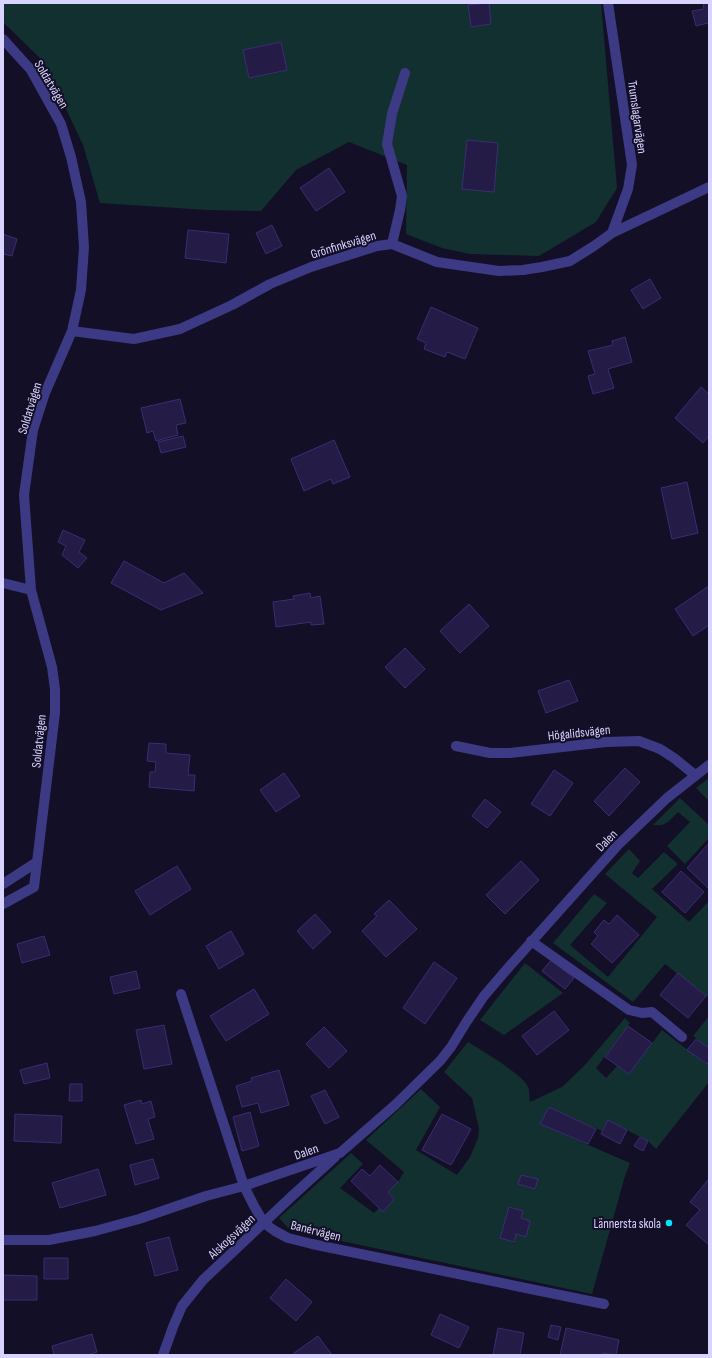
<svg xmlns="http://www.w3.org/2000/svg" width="712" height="1358" font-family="'Sofia Sans Condensed',sans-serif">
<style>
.green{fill:#12302f}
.building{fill:#241b47;stroke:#3b2d73}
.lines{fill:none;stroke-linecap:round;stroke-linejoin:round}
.service{stroke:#3d3a85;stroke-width:10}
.minor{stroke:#3d3a85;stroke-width:10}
.poi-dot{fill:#00e5ff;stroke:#130f26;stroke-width:1.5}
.labels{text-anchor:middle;stroke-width:4;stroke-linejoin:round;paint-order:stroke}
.street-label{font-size:13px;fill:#d9d4ff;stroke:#130f26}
.poi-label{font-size:13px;fill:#d9d4ff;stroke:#130f26;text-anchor:end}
</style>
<rect width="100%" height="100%" fill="#130f26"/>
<path class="green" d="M3,3H601L617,188L596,222L539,256L470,254L442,248L406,234L407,165L349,142L296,170L261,211L207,210L100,203L83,145L44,62L3,22Z
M709,778V801L696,788Z
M680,798L709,825V840L708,839L685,864L667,846L690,822L678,812C670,820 666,827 653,825Z
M629,849L640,861L632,873L638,878L664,852L678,864L652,889L689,922L709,901V998L665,964L633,1002L553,943L594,894L607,903L570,945L608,977L657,917L605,874Z
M525,963L563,993L504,1035L480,1020Z
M709,1016V1048L693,1036Z
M625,1018L630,1023L596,1068L606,1078L617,1066L629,1074L662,1030L706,1064L709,1061V1082L656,1149L648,1141L608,1120L602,1131L549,1107L540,1124L630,1163L625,1176L592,1294L308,1234L288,1228L279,1218L351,1153L363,1164L340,1188L374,1213L379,1208L383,1211L394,1199L388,1192L398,1182L404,1172L366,1140L421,1089L440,1107L416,1150L457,1175L470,1157L478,1138L479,1129L472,1098L444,1072L468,1042C481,1050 524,1075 528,1087C530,1091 529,1097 530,1102L562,1087L584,1066Z"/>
<path class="building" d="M489,3L491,24L471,27L468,5Z
M703,3H709V26L708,23L696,26L692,11L704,9Z
M281,42L287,70L249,78L243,50Z
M467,140L498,143L494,192L462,189Z
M329,168L345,192L316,211L300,188Z
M272,225L282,246L266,254L256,233Z
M188,230L229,234L226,263L185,258Z
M3,234L17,239L12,256L3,254Z
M650,279L661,298L643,309L631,290Z
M431,307L478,328L465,359L447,352L445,357L424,349L426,343L417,339Z
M625,337L632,362L608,369L614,388L593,394L588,376L595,374L588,351L613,345L612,341Z
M701,387L709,394V436L703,443L675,418Z
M180,399L186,423L176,425L178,435L156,441L153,431L147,433L141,408Z
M183,436L186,447L161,453L158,442Z
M334,440L350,477L333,484L331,479L304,491L291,459Z
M687,482L698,533L672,539L661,488Z
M63,530L85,540L79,552L87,558L78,568L62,555L66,546L58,542Z
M124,561L164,583L184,573L203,593L161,610L111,583Z
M709,586V625L693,636L675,609Z
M310,593L311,598L320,596L324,624L311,625V622L276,627L273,602L294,599L293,596Z
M469,604L489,626L460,653L440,631Z
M405,648L425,669L405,688L385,667Z
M569,680L578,701L546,713L538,691Z
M149,743L166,744V753L190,755L188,775H195L194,791L149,787L150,772H155L156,762L147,761Z
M625,768L640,782L609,816L594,801Z
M554,770L573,783L550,816L531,804Z
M284,773L300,796L276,812L260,790Z
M485,799L501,812L487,828L472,816Z
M708,844L709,845V889L687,868Z
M521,861L539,880L505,914L486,895Z
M177,866L191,889L150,915L135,891Z
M681,871L704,892L685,913L662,892Z
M389,900L417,929L386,957L362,931L377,916L374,914Z
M315,914L331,932L313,949L297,931Z
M617,915L639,935L612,963L591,944L598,936L594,932L604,920L609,924Z
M231,931L244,954L219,969L206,946Z
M44,936L50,955L22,963L17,944Z
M551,960L574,978L565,989L542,971Z
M434,962L457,978L425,1024L403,1008Z
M136,971L140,988L114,994L110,977Z
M678,973L706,996L688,1018L660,995Z
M254,989L269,1014L226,1041L210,1016Z
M554,1011L569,1030L537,1055L522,1036Z
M164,1025L172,1064L144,1069L136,1030Z
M628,1026L652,1043L629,1074L605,1057Z
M324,1027L347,1051L329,1068L306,1044Z
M696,1039L709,1048V1061L707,1064L687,1050Z
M47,1063L50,1078L24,1084L20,1070Z
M279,1070L289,1105L261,1113L258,1103L242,1107L236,1086L252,1081L251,1078Z
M70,1084H82V1101H69Z
M325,1090L339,1117L325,1124L311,1096Z
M141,1100L142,1104L151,1101L155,1117L148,1119L154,1139L136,1144L124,1105Z
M549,1107L596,1129L588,1144L540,1124Z
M250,1112L259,1146L242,1151L233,1117Z
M15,1114L62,1116L61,1143L14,1141Z
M442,1114L471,1129L451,1165L422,1150Z
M608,1120L627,1130L620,1144L601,1134Z
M640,1137L648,1141L643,1151L634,1146Z
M153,1159L159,1178L135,1185L130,1165Z
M380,1165L398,1182L388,1192L394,1199L383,1212L351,1181L362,1169L370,1176Z
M98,1169L106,1195L60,1208L52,1183Z
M521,1175L538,1179L535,1189L518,1184Z
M708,1180H709V1245L686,1225L700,1210L690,1202Z
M509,1207L523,1211L521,1218L530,1221L526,1237L516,1234L514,1242L500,1238Z
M169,1237L178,1270L155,1276L146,1243Z
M44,1258H68V1279H44Z
M3,1275L37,1276V1300H3Z
M286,1279L312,1302L296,1321L270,1298Z
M440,1314L469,1327L459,1348L431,1335Z
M551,1325L561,1327L558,1340L548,1337Z
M498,1328L524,1333L520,1355H493Z
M566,1328L619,1340L616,1355L602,1353V1355H560Z
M92,1334L97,1352L88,1355H54L52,1346Z
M318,1336L332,1355H295L294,1353Z"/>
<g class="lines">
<path class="service" d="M3,884L37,862
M531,941L629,1010L642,1013L652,1012L682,1037"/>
<path class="minor" d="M608,3L632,165L628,189L612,233
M3,39L31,70L61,124L71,157L81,202L84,247L81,290L72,331L45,393L33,430L24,495L31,590L52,667L55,689V713L34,887L3,904
M392,244L400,210L402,196L387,144L392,114L405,73
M72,331L134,339L180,329L232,305L270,284L311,267L377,246L392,244L437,262L499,271L523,270L542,267L570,261L594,246L612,233L709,187
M3,583L31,590
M456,746L490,753H510L606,742L639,741L660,749L674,758L695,775
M181,994L244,1186L254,1206L264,1223L275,1231L288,1238L312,1244L604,1304
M3,1240H49L95,1231L139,1219L206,1196L244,1186L340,1153L395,1105L440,1061L451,1047L467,1021L484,996L508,968L618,845L667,798L709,765
M163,1355L173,1327L182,1306L203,1280L291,1197L335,1157"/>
</g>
<circle class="poi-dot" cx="669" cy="1223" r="4"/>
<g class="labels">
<g class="street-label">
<text transform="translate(52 84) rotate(59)" y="5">Soldatvägen</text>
<text transform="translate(638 117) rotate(82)" y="5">Trumslagarvägen</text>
<text transform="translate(343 244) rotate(-17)" y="5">Grönfinksvägen</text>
<text transform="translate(29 408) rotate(-73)" y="5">Soldatvägen</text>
<text transform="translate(579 732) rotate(-6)" y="5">Högalidsvägen</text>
<text transform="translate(38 741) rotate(-84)" y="5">Soldatvägen</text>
<text transform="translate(606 840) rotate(-46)" y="5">Dalen</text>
<text transform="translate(306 1151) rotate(-19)" y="5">Dalen</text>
<text transform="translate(316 1230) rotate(14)" y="5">Banérvägen</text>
<text transform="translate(231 1236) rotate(-43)" y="5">Alskogsvägen</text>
</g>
<g class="poi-label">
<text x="661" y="1228">Lännersta skola</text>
</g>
</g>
<rect width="712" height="1358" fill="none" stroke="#d9d4ff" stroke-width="8"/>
</svg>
